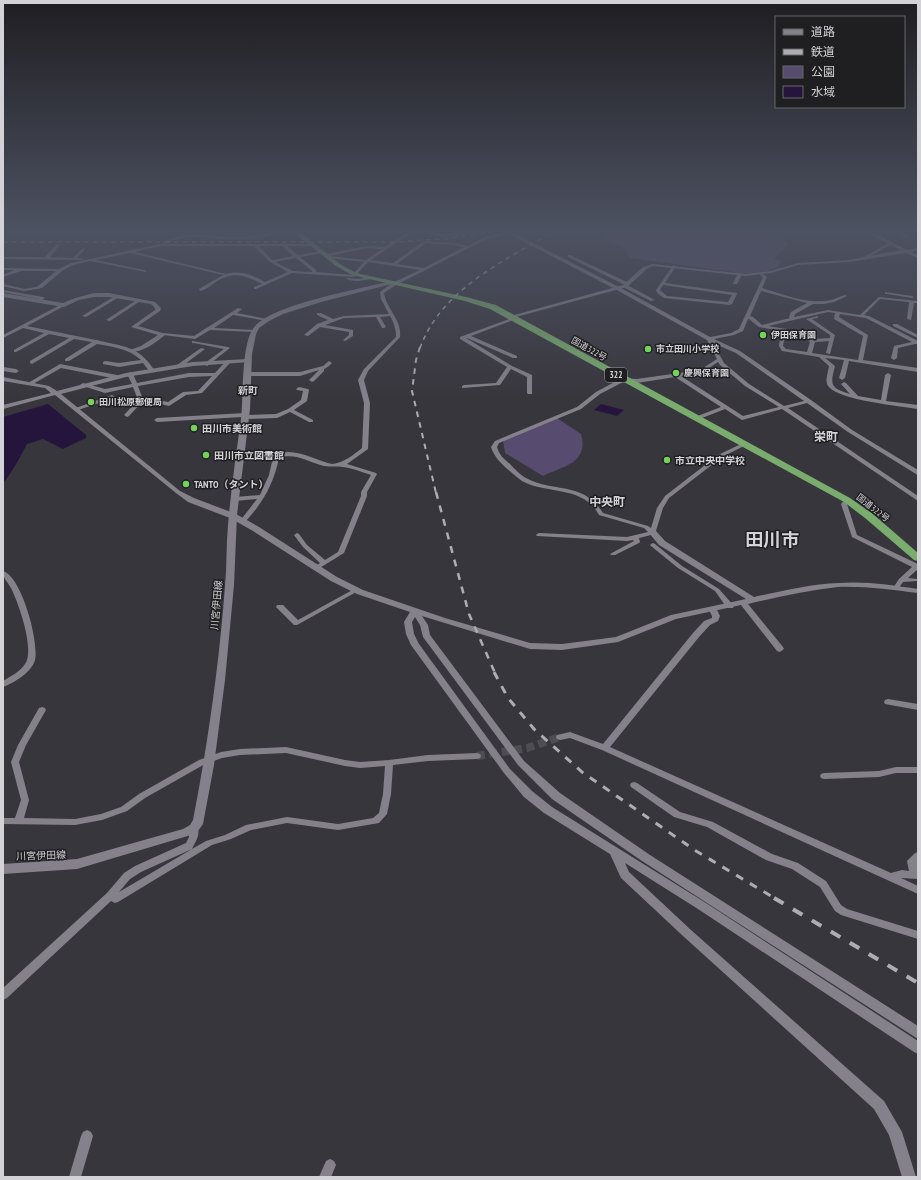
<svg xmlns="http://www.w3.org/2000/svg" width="921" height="1180" font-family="'PT Sans Narrow','Noto Sans JP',sans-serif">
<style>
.green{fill:#574b6f}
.water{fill:#25153d}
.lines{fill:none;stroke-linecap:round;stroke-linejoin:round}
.minor-tunnel{stroke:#4f4d54;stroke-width:8;stroke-dasharray:8 4.5;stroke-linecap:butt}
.minor{fill:#84818a;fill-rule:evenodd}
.tertiary{fill:#84818a;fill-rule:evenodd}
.secondary{fill:#84818a;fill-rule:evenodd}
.trunk{fill:#79ac6d;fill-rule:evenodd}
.rail-far4{stroke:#aeadb2;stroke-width:1.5;stroke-dasharray:4.5 4.5;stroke-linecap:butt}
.rail-far3{stroke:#aeadb2;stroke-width:2;stroke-dasharray:5.5 5.5;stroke-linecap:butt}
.rail-far2{stroke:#aeadb2;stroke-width:2.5;stroke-dasharray:7 7;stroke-linecap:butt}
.rail-far1{stroke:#aeadb2;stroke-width:3;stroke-dasharray:8 8;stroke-linecap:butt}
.rail{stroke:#aeadb2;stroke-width:4;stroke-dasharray:11 11;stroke-linecap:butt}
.poi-dot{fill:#75d25b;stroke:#1f1e21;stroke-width:1.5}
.labels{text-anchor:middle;stroke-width:3;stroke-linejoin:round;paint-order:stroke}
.far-poi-label{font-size:9px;font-weight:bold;fill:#d3d2d7;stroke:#1f1e21;text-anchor:start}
.far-street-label{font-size:9px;fill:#d3d2d7;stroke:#1f1e21}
.shield{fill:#1f1e21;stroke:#9d9ca0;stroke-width:1}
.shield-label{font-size:9px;font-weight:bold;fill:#d3d2d7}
.far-quarter-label{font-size:10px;font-weight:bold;fill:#d3d2d7;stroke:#1f1e21}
.poi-label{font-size:10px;font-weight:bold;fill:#d3d2d7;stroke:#1f1e21;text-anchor:start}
.street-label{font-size:10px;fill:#d3d2d7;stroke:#1f1e21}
.quarter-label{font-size:12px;font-weight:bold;fill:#d3d2d7;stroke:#1f1e21}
.town-label{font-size:18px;font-weight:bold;fill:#d3d2d7;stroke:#1f1e21}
</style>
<rect width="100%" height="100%" fill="#38363d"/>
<path class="green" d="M610,232H785L782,241L789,243L774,259L781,261L779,266L768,271L749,274L630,258L623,247L602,240Z
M557,418L581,434C589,463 564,466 543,476L505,453L503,440Z"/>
<path class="water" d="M48,404L86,435V438L63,449L43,439L27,444C23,452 9,478 3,483V417Z
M601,404L624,410L617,416L594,410Z"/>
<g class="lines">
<path class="minor-tunnel" d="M477,756L527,748L560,737"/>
<path class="minor" d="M272,232H281C265,238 247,240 231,239C209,239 186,232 166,244H280L282,243L284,244H312V246H287L298,255L323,251V253L300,257L316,270V272L352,275L364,262L328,258L326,257V254L367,246L385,247L408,232H414L397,242L371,260L393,263L424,241L454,243L468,246L485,237L505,232H512L619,287L710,337L731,333L739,329L763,277L759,274L761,273L767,277L762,288C782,294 803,303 824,301C832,301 838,297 845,295L847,296L834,302L824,304H813L795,314L794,317L828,310L860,315L879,297L918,301V303H914L911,320L907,319L909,302L880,299L864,315L869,316L918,341V344H915L898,348L897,358L894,360L891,358L894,346L912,342L866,318L840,314L839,317L868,335L863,360L918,368V372L849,361L845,378L842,380L839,378L844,360L825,358L835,366C830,385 830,388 850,394L841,384L844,382L846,383L858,396L881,400L885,375L888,373L891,375L886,401L918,405V409C900,406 839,400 829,387C824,382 828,373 829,366L819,357L782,351L779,346L781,331L759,327L749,319H748L743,331L734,335L714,339L740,351L811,400L852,430L918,470V475L916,474L848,432L807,403L788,408L918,496V501L782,409L742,420L725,409L697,420L694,418L695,417L721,407L675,377L637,383L625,381L600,394L581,409L499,443L497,447C499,455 504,459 510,464C515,469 520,475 526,478C554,493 583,481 603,513L648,526L651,528L657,508L665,496L718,455L743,443H747L748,444L722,457L669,498L663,508L655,534L639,538L640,542L639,543L615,555H611L610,554L634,541L633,540L627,541L537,536L536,535L537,534L539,533L627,537L648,532L644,528L599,515C597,512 595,508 592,505C573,487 544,493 522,481C516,477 511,472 505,467C499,461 494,456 491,447L495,441L577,407L596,392L622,378L637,379L700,370L717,359L707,340L615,289L509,234L487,239L396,285L384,293C387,310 402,320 400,337L368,371L364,380L370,403L368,449L347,464L376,473L377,474L367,492V496L344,553L318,569H314L313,568L320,563L303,547L294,535L297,533L299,534L307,545L325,560L338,552L361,496V492L371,475C362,472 352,468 343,467C337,466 331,467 324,466C309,462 294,452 279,458C274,483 263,503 245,522L243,523L240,521L257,499L235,501L232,499L235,497L260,495L269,475L273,457C290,444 314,460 332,464C344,463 353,455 362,448L364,403L358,380L364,369L396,337C396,329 394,323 390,316L380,317L386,327L384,328H382L376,317L344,318L325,325L353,330V336L345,341L343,340L349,335V332L320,327L308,336L304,335L317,324L328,320L317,315V313H321L333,319L344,316L389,314L381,299L380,292L392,283L420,270L368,262L357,274L359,275L352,277L292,273L256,289H254V287L262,284C245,275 234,271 217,281C212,285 207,289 201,291L199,290V289L223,275L130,253L96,260L144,270H146V272L90,261L73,265L62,271L42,288L24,291L3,286V284L24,289L36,287L38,286L56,271H21L3,277V275L14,270H3V268L59,269L71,263L160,244C184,230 205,236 231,237C245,237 258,235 272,232ZM426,243L454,245L464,247L424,268L397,264ZM160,246H254L270,262L288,272L265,282C253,275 240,270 226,274L135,252ZM259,246H282L293,256L272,260ZM367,248L382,249L366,260L329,256ZM296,258L312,271V272L293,271L275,262ZM761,291L807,303L791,312L789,317L790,318L762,325L753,317L750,316ZM828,312L835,313L834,319L863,336L858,360L812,353L815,342L829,341L826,353L830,354L835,335L812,319L818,318V316L806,319L830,335V338L814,339L799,331H795V333L810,342L807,352L786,349L783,346L786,329L768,326ZM713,343L736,353L804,401L784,406L749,384L724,363ZM718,362L720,365L745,386L779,407L743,416L681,376L703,372Z
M417,232H430L445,235L463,232H478L445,237Z
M896,232H902L910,237L907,238Z
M889,243L892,244L865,259L862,258Z
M57,244L60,245L50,257L73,258L83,248L85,249L77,258L84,259L82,260L3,259V257H45Z
M568,255H570L629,283V284L627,285L655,300L651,301L623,287V286L625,285L568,257Z
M673,265L676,266L665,283L737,293V294L732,304L730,305L664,298L657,293L656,290ZM663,285L732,295L728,302L667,296L660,290Z
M738,273L742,274L737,284H733V283Z
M369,277L371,278V279C362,281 354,282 346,279L348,278L358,279Z
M3,290L43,297L45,298L39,302L37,301L39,299L3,292Z
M885,292L912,296L914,297L912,298L887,294H885Z
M115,296L119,297L86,317L82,316Z
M138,299L142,300L110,321L106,320Z
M62,304L66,305L27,326L96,340H98L100,341C127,347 139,347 155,371L154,372H150L143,363L119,367L103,364V362L105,361L119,363L141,360C128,348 113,347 97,344L69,361H65V359L92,342L74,339L32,364L30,363V361L69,338L49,334L16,352H14V350L44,333L23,328L3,338V335Z
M238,308L242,309L237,313L267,319L269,320L267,321L233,315L214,328L257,330V332H255L210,330L195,339L163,335L161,334L163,333L194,336Z
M512,318L516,319L471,336L517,356V358H513L467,338H466L512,366L532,375V394H528L527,393V377L511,369L500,385L462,388V386L464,385L496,383L507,367L460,339V337Z
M893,324H897L918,335V338L893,326Z
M192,341L228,347L230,348L207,366L205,365V363L224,349L194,343H192Z
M201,348L205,349L181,367H177V365Z
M228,360L230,361V363L202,393L186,395L169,406L144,400L129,416L127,417L124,415L138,400L133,387L105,393L80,385L83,383L105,389L132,384L127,374L130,372L133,374L137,383L189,373H215L226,361ZM212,376L198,391L183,392L168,402L142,397L138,386L189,377Z
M329,361L332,363C329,366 327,368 324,369V371L314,381L312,382L309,380L319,370L300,376H248L245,374L248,372H300L323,366Z
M60,364L117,375L120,377L117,379L61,368L33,384L31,385L28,383Z
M3,367L16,369L19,371L16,373L3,371Z
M299,387L308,389L309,390L307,401L294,410L313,420V422H309L290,412L277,418L245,419L242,417L157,422L154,420L157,418L245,413L248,415L276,414L288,409L301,400L303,391L297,390L296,389Z
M112,395L115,397L114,398L78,410L76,411L73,409Z
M847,498L850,500L847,504L857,535L918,564V569L908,578L917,579V581L903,582L898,589H894L893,588L899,579L912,567L852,537L841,504L845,499Z
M653,543L655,544L682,566L719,589L734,606L733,608H727L715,591L678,568L651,546L650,545L651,544Z
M3,571C22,577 39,642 35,660C32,672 14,683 3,687V681C11,676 20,672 25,664C35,650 19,605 12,590C8,582 3,579 3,571Z
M356,588L360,590L358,591L297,625H294L276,607L277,605H283L298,620Z
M710,608H716L720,616L718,621L710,625L699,637L610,747L891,873L902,870L909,871L907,861L915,853L918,852V861L917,862L918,879L901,878L918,886V894L602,750L570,738L560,740L557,739L556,737L557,735L570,732L603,744L693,633L704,621L712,618V616L709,610Z
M888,699L918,704V710L885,704L884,702L885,700Z
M42,707L45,708L46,710L26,745L19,762L29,800L24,818L75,819L101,814L121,807L139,794L199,760L221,752L240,749L286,747L345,760L360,762L389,760L428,755L477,753L480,754L481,756L480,758L477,759L428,761L393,765L391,794L387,814L379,823L338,830L287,823L251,830L231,839L212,845L118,902L115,903L111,901L7,998L3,1000V988L107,893L124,873L135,866L186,843L189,837V828L191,826L194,825L197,826C201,834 196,841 192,849L206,841L225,835L246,825L287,817L338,824L373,818L379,813L383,794L385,766L360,768L345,766L286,753L240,755L222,758L205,764L145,798L127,811L102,820L75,825L3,824V818H15L21,800L11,762L18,745L39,708ZM192,849L119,892L130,879L141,872Z
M896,767H918V773H896L879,777L824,779L821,778L820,776L821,774L824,773L879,771Z
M634,782L637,783L680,812L713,822L772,854L798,863L826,881L841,905L847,909L918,931V939L841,915L835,911L820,887L792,869L766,860L707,827L674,817L631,787L630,785L631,783Z
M87,1130L91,1132L93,1136L81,1177H69L81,1136L83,1132Z
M330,1159L334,1161L336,1165L331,1177H319L326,1161Z"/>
<path class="tertiary" d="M866,232H872L907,250L918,248V250L911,252L918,255V258L906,253L849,262L798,265L771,273L746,276L653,266L647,269L627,287L512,318L507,317L623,285L643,267L653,264L746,274L771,271L798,263L849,260L901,250Z
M3,293L63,303L75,298L94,293H109L155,302L161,308L160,311L138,326L166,334C157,342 142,353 130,352V350L141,346L158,335L131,327L155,310V308L151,304L109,297H94L79,300L64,307L3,297Z
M248,359L251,361L250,362L193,366L126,377L61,394L180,491L194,498L236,514L259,527L337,577L363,590L445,618L530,643L562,644L616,637L671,615L746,599L659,545L649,533L653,531H656L665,541L754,597C782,591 810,584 839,583C865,581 892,585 918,589V593C892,590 865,586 838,587C808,590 778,597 748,604L783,647L784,649L780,652L777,651L741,605L676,619L618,642L562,650L530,649L422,616L428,625L430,635L524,761L560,793L650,855L918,1026V1039L642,861L552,799L518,765L423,637L420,625L415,617L412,622L414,634L419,644L510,769L532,791L552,807L706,903L918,1041V1054L914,1052L698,909L625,863L629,872L691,930L884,1101L902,1132L916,1177H902L889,1135L874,1109L683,936L621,878L610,854L544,813L524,797L504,773L411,645L406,634L404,622L410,612L357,594L331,581L253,531L230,518L188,502L176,493L55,395L3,409V405L51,393L45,388L3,381V377L49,386L57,391L126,373L193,362Z"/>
<path class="secondary" d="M390,281L393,283L392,284L321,302L283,314L269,321L259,328L256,334L252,354L250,409L237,515L234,585L225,680L214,765L203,824L198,831L191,835L77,869L3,874V864L77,859L183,829L190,825L193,820C208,743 219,665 225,586C227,566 226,546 228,525C231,490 236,454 241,419C244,397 240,340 256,325C279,303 357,290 390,281Z"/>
<path class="trunk" d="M293,232H300L340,264L356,273L466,297L496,305L850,498L873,514L918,553V561L914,560L865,518L844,502L490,309L465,301L352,275L336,266Z"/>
<path class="rail-far4" d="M3,242H394L444,239L493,232
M420,348C441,290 502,262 553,232"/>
<path class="rail-far3" d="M420,347L416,360L412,391L436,493"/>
<path class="rail-far2" d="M436,492L469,614L495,673"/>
<path class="rail-far1" d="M494,672L508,698L534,729L582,772L696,851L776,899"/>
<path class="rail" d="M774,898L918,983"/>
</g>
<linearGradient id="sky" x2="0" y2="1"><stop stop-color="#1f1e22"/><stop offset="0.58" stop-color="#4d5262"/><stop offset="1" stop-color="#4d5262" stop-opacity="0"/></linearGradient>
<rect width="921" height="398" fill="url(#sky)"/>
<g class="poi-dot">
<circle cx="763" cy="335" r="4"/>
<circle cx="648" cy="349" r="4"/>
<circle cx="676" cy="373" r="4"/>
<circle cx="91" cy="402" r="4"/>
<circle cx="194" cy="428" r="4"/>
<circle cx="206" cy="455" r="4"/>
<circle cx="667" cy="460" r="4"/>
<circle cx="186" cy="484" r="4"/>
</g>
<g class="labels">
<g class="far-poi-label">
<text x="771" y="338">伊田保育園</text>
<text x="656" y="352">市立田川小学校</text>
<text x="684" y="376">慶興保育園</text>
<text x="99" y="405">田川松原郵便局</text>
</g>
<g class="far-street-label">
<text transform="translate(589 349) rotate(29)" y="3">国道322号</text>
<text transform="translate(873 508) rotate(38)" y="3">国道322号</text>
</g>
<rect class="shield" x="605" y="368" width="22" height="14" rx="3"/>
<g class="shield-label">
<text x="616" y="378">322</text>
</g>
<g class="far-quarter-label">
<text x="248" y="394">新町</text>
</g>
<g class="poi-label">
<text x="202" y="432">田川市美術館</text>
<text x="214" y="459">田川市立図書館</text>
<text x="675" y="464">市立中央中学校</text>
<text x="194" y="488">TANTO（タント）</text>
</g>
<g class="street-label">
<text transform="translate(216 605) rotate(-85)" y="4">川宮伊田線</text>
<text transform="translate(41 855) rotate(-2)" y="4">川宮伊田線</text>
</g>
<g class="quarter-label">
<text x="826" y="441">栄町</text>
<text x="607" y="506">中央町</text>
</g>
<g class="town-label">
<text x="772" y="546">田川市</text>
</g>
</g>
<rect width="921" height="1180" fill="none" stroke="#d3d2d7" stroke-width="8"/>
<rect x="775" y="16" width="130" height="92" fill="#1f1e21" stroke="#67666a"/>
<rect x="783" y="29" width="20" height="6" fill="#84818a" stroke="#67666a"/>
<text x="811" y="36" font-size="12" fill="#d3d2d7">道路</text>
<rect x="783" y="49" width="20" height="6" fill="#aeadb2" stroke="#67666a"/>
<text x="811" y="56" font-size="12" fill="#d3d2d7">鉄道</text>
<rect x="783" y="66" width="20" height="12" fill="#574b6f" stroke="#67666a"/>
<text x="811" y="76" font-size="12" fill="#d3d2d7">公園</text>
<rect x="783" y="86" width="20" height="12" fill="#25153d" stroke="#67666a"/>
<text x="811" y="96" font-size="12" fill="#d3d2d7">水域</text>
</svg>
